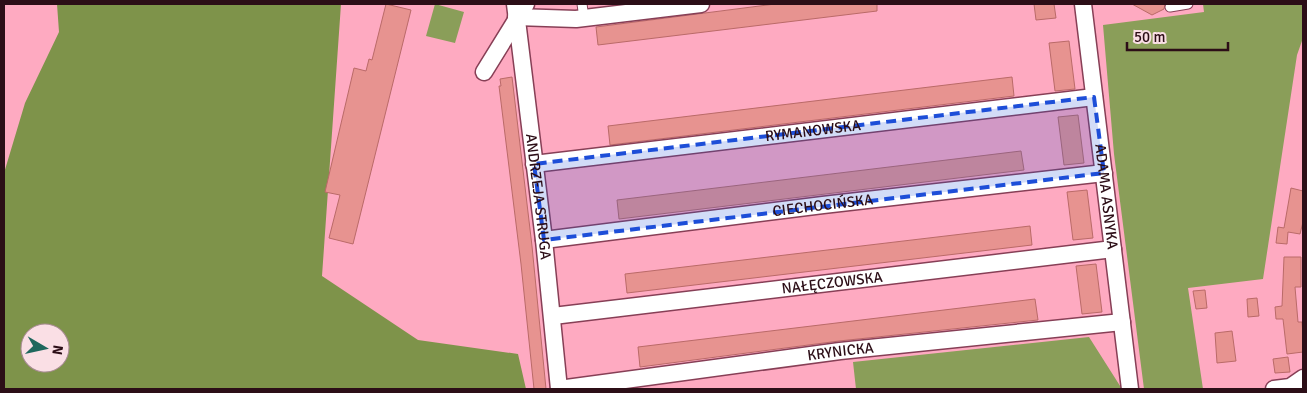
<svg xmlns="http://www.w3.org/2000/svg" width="1307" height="393" font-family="Signika,sans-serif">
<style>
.green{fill:#8a9e59}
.forest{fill:#7e934a;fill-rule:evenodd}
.building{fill:#e79390;stroke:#ba6a68}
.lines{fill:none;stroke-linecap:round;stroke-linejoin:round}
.lane-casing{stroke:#873f56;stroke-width:11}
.street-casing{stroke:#873f56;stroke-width:19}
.lane{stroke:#fff;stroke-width:9}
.street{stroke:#fff;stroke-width:16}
.marked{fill:#1d4ed8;fill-opacity:0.2;stroke:#1d4ed8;stroke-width:4;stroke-dasharray:10 6;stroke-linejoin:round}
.labels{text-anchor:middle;stroke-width:5;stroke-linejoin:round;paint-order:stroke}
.street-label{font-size:15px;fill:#2c0e17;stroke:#fadfe5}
</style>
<rect width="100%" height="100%" fill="#feaac1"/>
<path class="green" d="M435,4L464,12L455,43L426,36Z
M1203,4H1303V38L1297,55L1263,279L1188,288L1203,389H1144L1114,154L1103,25L1204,12Z
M1089,337L1122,389H856L853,362Z"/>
<path class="forest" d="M57,4H341L322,276L418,340L518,354L526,389H4V173L25,103L59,32ZM30,333H60V363H30Z"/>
<path class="building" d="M386,4L411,10L353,244L329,238L340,195L325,192L354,68L366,71L369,59L372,60Z
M775,4H877V11L598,45L596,27Z
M1034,4H1054L1056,18L1036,20Z
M1132,4H1165L1164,9L1152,15Z
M1069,41L1075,89L1055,91L1049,43Z
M512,77L532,246L546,389H534L521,264L499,86H501L500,79Z
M1012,77L1014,96L610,145L608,126Z
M1078,115L1084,163L1064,165L1058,117Z
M1021,151L1024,170L619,219L617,200Z
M1291,188L1303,191V222L1300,234L1288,232L1287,244L1276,243L1278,227L1284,228Z
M1087,190L1093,238L1073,240L1067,192Z
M1030,226L1032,245L627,293L625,274Z
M1284,257H1301V287H1295L1298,322H1302L1303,334V352L1287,354L1283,319H1276L1275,307L1282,306Z
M1096,264L1102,312L1082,314L1076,266Z
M1205,290L1207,308L1196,309L1193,291Z
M1257,298L1259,316L1248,317L1247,299Z
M1035,299L1038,320L839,341L640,367L638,347Z
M1232,331L1236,361L1217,363L1215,333Z
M1288,357L1290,372L1275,373L1273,359Z"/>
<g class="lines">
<g class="lane-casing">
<path id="lane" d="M582,4L584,18
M1170,7L1188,4"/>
</g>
<g class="street-casing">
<g id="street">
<path id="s1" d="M515,4L544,240L559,389"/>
<path id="s2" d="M1083,4L1130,389"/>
<path d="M516,17L576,19L701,4"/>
<path d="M484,72L526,4"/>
<path id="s3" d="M534,164L1094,97"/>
<path id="s4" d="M544,240L823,205L1104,173"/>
<path id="s5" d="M553,316L1113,249"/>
<path id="s6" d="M559,389L840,351L1122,322"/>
<path d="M1274,389L1290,387L1303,378"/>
</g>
</g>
<use href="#lane" class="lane"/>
<use href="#street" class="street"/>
</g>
<path class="marked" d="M1094,97L1104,173L544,240L534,164Z"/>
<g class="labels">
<g class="street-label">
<text dy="5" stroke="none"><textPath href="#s3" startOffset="281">RYMANOWSKA</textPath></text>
<text dy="5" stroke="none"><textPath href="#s1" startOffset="194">ANDRZEJA STRUGA</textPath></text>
<text dy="5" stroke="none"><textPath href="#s2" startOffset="194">ADAMA ASNYKA</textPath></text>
<text dy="5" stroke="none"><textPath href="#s4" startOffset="281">CIECHOCIŃSKA</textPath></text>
<text dy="5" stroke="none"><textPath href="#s5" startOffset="281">NAŁĘCZOWSKA</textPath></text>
<text dy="5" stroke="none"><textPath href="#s6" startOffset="284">KRYNICKA</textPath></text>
</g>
</g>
<rect width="1307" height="393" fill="none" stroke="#2c0e17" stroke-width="10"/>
<g transform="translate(45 348) rotate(99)"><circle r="24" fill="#fadfe5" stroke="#a88b93"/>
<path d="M0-4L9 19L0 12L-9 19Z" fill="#1f675d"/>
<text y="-8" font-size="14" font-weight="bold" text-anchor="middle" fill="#2c0e17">N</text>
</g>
<path d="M1127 42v8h101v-8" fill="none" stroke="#2c0e17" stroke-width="2.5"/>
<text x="1134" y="42" font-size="15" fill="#2c0e17" stroke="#fadfe5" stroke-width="4" paint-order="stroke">50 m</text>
</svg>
